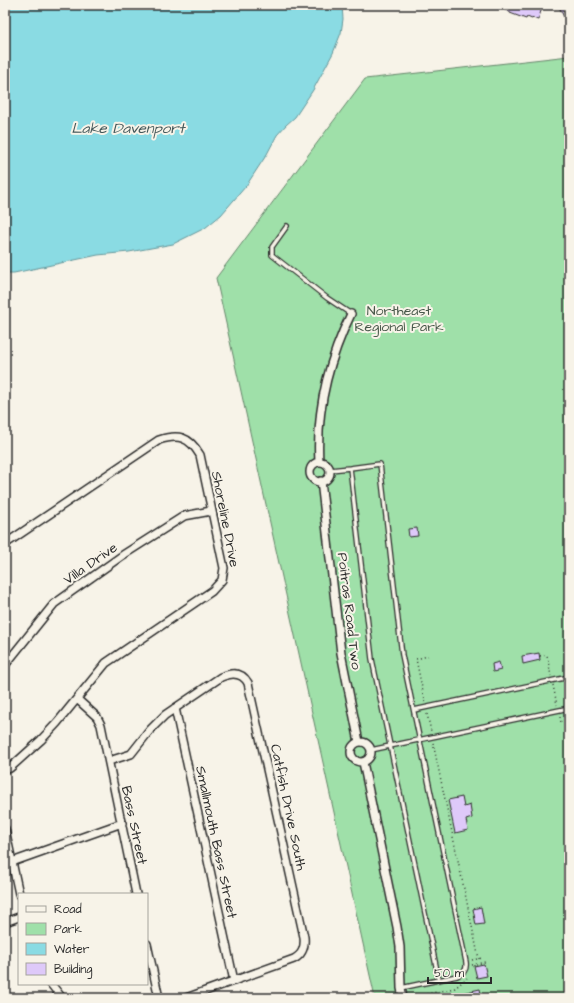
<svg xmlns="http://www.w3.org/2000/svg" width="574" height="1003" font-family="'Architects Daughter',sans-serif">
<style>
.green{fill:#9fe0a9;stroke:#65866a}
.water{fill:#8adbe3;stroke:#649599}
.building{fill:#dec9f9;stroke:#2b2b2b}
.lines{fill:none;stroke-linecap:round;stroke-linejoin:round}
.service-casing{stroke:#2b2b2b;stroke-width:6}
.minor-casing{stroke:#2b2b2b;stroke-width:10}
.path{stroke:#2b2b2b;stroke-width:1.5;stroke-dasharray:1 3;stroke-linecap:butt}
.service{stroke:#f7f3e8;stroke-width:3.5}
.minor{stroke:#f7f3e8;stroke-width:7}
.labels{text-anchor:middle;stroke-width:4;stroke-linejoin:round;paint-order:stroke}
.park-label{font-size:14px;fill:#48584a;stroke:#f7f3e8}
.street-label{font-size:14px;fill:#2b2b2b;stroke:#f7f3e8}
.water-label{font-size:15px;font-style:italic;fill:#435759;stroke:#f7f3e8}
</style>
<rect width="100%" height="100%" fill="#f7f3e8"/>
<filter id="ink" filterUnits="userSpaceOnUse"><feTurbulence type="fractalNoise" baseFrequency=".025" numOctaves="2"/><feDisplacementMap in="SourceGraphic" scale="8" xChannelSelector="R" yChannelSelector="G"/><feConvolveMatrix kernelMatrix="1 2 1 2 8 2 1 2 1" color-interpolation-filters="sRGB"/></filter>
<g filter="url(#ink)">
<path class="green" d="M569,56V998H375L216,278L365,79Z"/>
<path class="water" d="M5,5H342L343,19L341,33L333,53L313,90L295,117L286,125L277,135L267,154L246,186L221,215L205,228L173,244L129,252L98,255L14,273H5Z"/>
<path class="building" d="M507,5H543L538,20L533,18L532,19L527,17L526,19L510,13V12L505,10Z
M558,5H569V27Z
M417,528L418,536L409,537L408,529Z
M539,653L540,660L523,664L522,656Z
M499,662L501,670L493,672L492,664Z
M462,797L464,807L470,805L472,818L466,820L468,830L455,833L448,800Z
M481,907L484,924L476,925L473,909Z
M484,964L487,976L477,978L474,966Z
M480,989L482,998H454L453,995Z"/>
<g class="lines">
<g class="service-casing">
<path id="service" d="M287,226L272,247V255L327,298L351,314
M350,468L380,464L402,655L466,962C467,970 464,973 457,976L401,988
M330,470L350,468L372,659L439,980
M414,710L569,677
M371,750L569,708"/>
</g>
<g class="minor-casing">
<path id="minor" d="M319,462C316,409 328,361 351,314
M310 472a10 10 0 1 1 20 0a10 10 0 1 1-20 0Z
M321,481L341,653L359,742
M5,544L159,440C178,434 189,436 200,455L224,568L222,580L212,591L106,663L57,723L41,740L10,768L5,770
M5,665L54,604L123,555L184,516L211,511
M77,699L97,717L101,725L136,894
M175,708L234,981
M351 752a10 10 0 1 1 20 0a10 10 0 1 1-20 0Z
M109,761L131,754L150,730L165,715L221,677C232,672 242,672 248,683L304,937C305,947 303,954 294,959L186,998
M363,762L397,927L400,947L401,988L403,998
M5,829L19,894
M12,862L122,823
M5,922L19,917
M147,944L159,998
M51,984L62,998"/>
</g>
<path class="path" d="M540,656L547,655L551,676
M553,685L557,705
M425,702L416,659L428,656
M427,714L431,731
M560,717L561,723
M433,743L479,959
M472,960L482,958
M472,965L485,962
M420,998L423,995L455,988L467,978"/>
<use href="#service" class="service"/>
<use href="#minor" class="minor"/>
</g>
</g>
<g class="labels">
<g class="park-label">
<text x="399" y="315">Northeast<tspan x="399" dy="16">Regional Park</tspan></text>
</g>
<g class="street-label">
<text transform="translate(226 519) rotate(79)" y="5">Shoreline Drive</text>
<text transform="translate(90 563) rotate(-35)" y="5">Villa Drive</text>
<text transform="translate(350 611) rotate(83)" y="5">Poitras Road Two</text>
<text transform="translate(289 807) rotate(78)" y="5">Catfish Drive South</text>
<text transform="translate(135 825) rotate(78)" y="5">Bass Street</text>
<text transform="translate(217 842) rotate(78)" y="5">Smallmouth Bass Street</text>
</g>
<g class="water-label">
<text x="128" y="133">Lake Davenport</text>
</g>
</g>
<rect width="574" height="1003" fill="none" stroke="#f7f3e8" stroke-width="20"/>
<rect x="10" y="10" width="554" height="983" fill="none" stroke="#2b2b2b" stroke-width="1.5" filter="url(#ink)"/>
<rect x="18" y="893" width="130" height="92" fill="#f7f3e8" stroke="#a5a39c"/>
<rect x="26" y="906" width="20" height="6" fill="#f7f3e8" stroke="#a5a39c"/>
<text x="54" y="913" font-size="12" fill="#2b2b2b">Road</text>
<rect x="26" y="923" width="20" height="12" fill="#9fe0a9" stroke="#a5a39c"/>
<text x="54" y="933" font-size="12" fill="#2b2b2b">Park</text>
<rect x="26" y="943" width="20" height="12" fill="#8adbe3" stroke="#a5a39c"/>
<text x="54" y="953" font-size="12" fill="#2b2b2b">Water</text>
<rect x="26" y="963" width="20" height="12" fill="#dec9f9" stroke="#a5a39c"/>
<text x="54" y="973" font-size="12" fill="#2b2b2b">Building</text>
<path d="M428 977v6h63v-6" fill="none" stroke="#2b2b2b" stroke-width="2"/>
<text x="434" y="977" font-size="12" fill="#2b2b2b" stroke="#f7f3e8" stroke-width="3" paint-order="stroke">50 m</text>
</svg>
